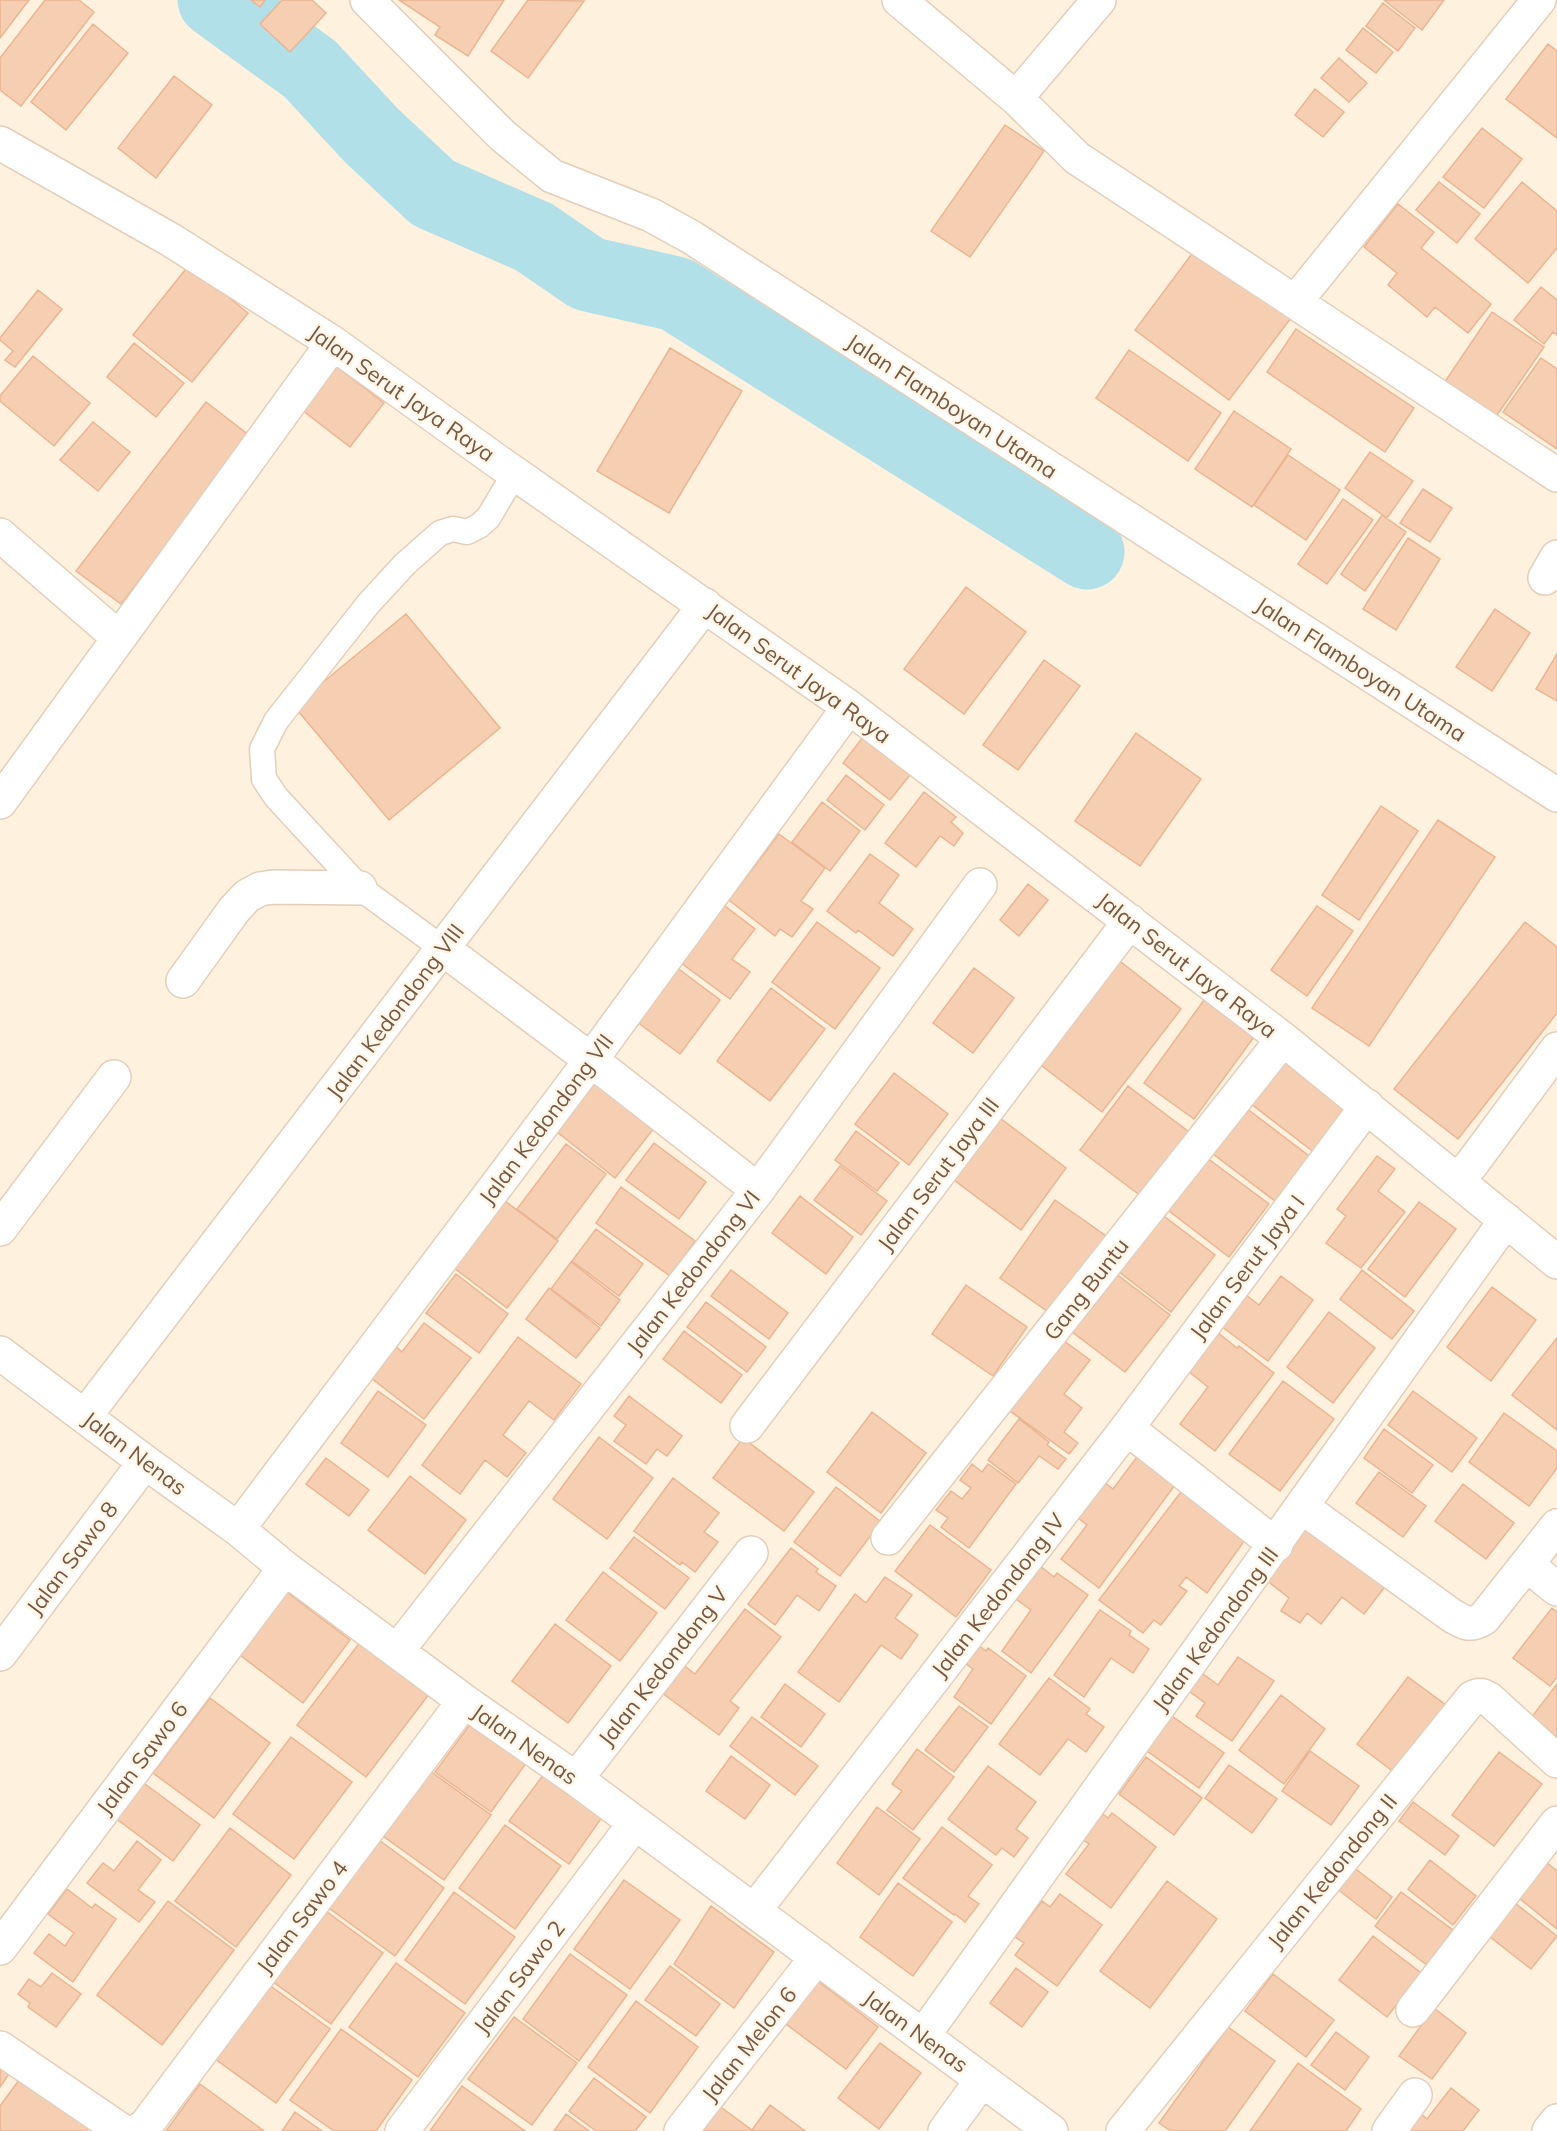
<svg xmlns="http://www.w3.org/2000/svg" width="1557" height="2131" font-family="Mulish,sans-serif">
<style>
.lines{fill:none;stroke-linecap:round;stroke-linejoin:round}
.river{stroke:#b1e0e9;stroke-width:75}
.building{fill:#f6cfb3;stroke:#eab592;stroke-width:1.5}
.service-casing{stroke:#e3ceba;stroke-width:27}
.minor-casing{stroke:#e3ceba;stroke-width:36}
.service{stroke:#fff;stroke-width:24}
.minor{stroke:#fff;stroke-width:33}
.labels{text-anchor:middle;stroke-width:5;stroke-linejoin:round;paint-order:stroke}
.street-label{font-size:22px;fill:#765744;stroke:#fff6e6}
</style>
<rect width="100%" height="100%" fill="#fef2de"/>
<g class="lines">
<path class="river" d="M215,0L310,69L371,135L433,193L534,237L588,274L676,294L1087,552"/>
</g>
<path class="building" d="M0,0H29L0,38Z
M45,0H79L94,12L21,106L0,90V58Z
M251,0H265L260,7Z
M282,0H312L326,13L290,52L260,24Z
M399,0H504L468,56L435,35L440,27Z
M528,0L584,1L528,78L491,51Z
M1384,0H1444L1422,30Z
M1383,3L1415,28L1398,51L1366,26Z
M93,24L128,53L66,130L31,102Z
M1363,28L1393,52L1376,73L1346,50Z
M1548,44L1557,51V138L1506,99Z
M1339,58L1367,83L1349,102L1321,78Z
M174,76L212,105L156,178L118,148Z
M1315,89L1344,112L1323,137L1295,115Z
M1005,125L1044,151L970,257L931,231Z
M1482,128L1522,159L1484,208L1443,177Z
M1439,182L1480,214L1457,243L1416,210Z
M1522,182L1557,211V248L1528,283L1475,239Z
M1398,204L1434,232L1421,248L1491,304L1468,333L1435,307L1427,317L1388,285L1397,273L1364,247Z
M1197,247L1291,318L1229,400L1135,330Z
M189,265L248,313L192,382L133,335Z
M1541,287L1557,300V335L1553,332L1544,344L1514,320Z
M38,290L62,309L15,367L5,360L13,351L0,340V338Z
M1492,312L1544,347L1495,418L1444,383Z
M1296,329L1414,408L1385,452L1267,372Z
M134,343L184,383L156,417L107,377Z
M670,348L742,391L669,513L597,471Z
M1129,350L1221,413L1188,461L1096,398Z
M33,356L90,403L54,446L0,401V396Z
M1541,358L1557,369V449L1503,412Z
M336,366L384,403L350,447L302,410Z
M206,402L250,436L121,604L76,571Z
M1234,411L1291,449L1252,507L1195,469Z
M93,422L130,452L98,491L60,460Z
M1370,452L1413,481L1387,518L1345,488Z
M1288,455L1340,490L1306,540L1254,505Z
M1423,489L1452,508L1430,542L1400,523Z
M1343,499L1373,520L1327,584L1298,564Z
M1382,515L1406,532L1365,591L1341,574Z
M1408,538L1440,559L1396,630L1363,609Z
M966,587L1026,632L964,714L904,669Z
M1495,609L1530,633L1492,691L1456,667Z
M406,614L500,728L389,820L294,706Z
M1557,654V701L1536,689Z
M1044,660L1080,686L1018,770L983,745Z
M870,728L917,766L890,800L843,763Z
M1136,733L1201,779L1140,866L1075,821Z
M846,775L884,805L865,830L827,800Z
M924,792L956,817L951,822L963,833L954,846L940,836L916,867L885,843Z
M822,802L860,831L830,871L792,842Z
M1381,806L1418,831L1359,920L1322,895Z
M1438,820L1495,857L1369,1046L1312,1008Z
M779,834L825,868L801,901L813,909L792,937L780,929L775,936L729,900Z
M870,854L899,875L879,903L913,929L893,956L858,930L856,933L827,911Z
M1028,884L1048,900L1019,936L1000,920Z
M717,900L755,929L732,959L750,972L730,999L673,957Z
M1317,906L1353,931L1307,996L1271,970Z
M817,922L880,968L835,1029L772,982Z
M1525,922L1557,947V1013L1458,1139L1394,1089Z
M1117,959L1181,1009L1102,1112L1037,1062Z
M672,964L720,1000L680,1054L632,1018Z
M974,968L1014,998L973,1053L933,1023Z
M771,988L825,1029L770,1101L717,1061Z
M1204,1000L1254,1037L1194,1119L1144,1083Z
M1284,1050L1353,1103L1315,1153L1246,1100Z
M894,1073L948,1114L909,1165L855,1124Z
M598,1076L658,1123L615,1178L556,1131Z
M1128,1086L1189,1132L1141,1196L1080,1150Z
M1246,1108L1309,1156L1275,1201L1212,1153Z
M996,1115L1066,1168L1021,1230L950,1177Z
M856,1131L899,1163L877,1191L835,1160Z
M654,1143L706,1182L679,1219L626,1180Z
M566,1144L606,1174L557,1239L517,1209Z
M1203,1155L1269,1204L1229,1257L1164,1207Z
M1377,1156L1395,1169L1378,1191L1405,1212L1361,1268L1326,1243L1346,1216L1337,1209Z
M840,1166L887,1201L861,1235L814,1200Z
M621,1187L695,1241L670,1276L596,1223Z
M800,1196L853,1237L826,1274L772,1233Z
M501,1198L558,1241L507,1308L450,1265Z
M1055,1200L1109,1238L1054,1316L1000,1278Z
M1419,1202L1456,1229L1405,1297L1368,1269Z
M1161,1214L1215,1255L1171,1312L1118,1271Z
M596,1229L643,1264L619,1296L572,1261Z
M571,1262L620,1300L601,1326L551,1289Z
M731,1270L788,1313L769,1339L711,1296Z
M1362,1270L1414,1311L1392,1339L1340,1299Z
M1115,1273L1170,1315L1125,1372L1071,1331Z
M456,1274L508,1314L479,1353L426,1313Z
M1281,1276L1313,1300L1268,1361L1213,1320L1237,1288L1259,1305Z
M966,1285L1027,1327L993,1376L932,1334Z
M1492,1287L1536,1320L1491,1381L1447,1347Z
M549,1288L600,1328L576,1358L526,1319Z
M706,1302L766,1347L747,1372L687,1327Z
M1329,1312L1375,1348L1333,1403L1287,1367Z
M424,1323L471,1358L424,1419L366,1374L391,1342L402,1352Z
M1208,1325L1237,1348L1239,1346L1274,1373L1215,1451L1180,1424L1208,1387L1178,1363Z
M684,1331L742,1375L721,1403L663,1359Z
M518,1337L581,1384L554,1420L529,1401L503,1435L526,1453L507,1477L485,1460L460,1494L422,1465Z
M1060,1338L1090,1360L1064,1394L1082,1408L1064,1432L1078,1443L1069,1454L1006,1408Z
M1557,1338V1430L1512,1395Z
M1283,1381L1334,1419L1280,1491L1229,1454Z
M378,1391L426,1425L388,1477L341,1443Z
M1413,1391L1477,1438L1452,1472L1388,1425Z
M629,1396L682,1436L667,1456L657,1449L646,1464L614,1441L626,1425L614,1416Z
M872,1412L926,1453L881,1513L827,1472Z
M1504,1413L1557,1451V1468L1529,1506L1469,1462Z
M1019,1419L1049,1442L1047,1445L1066,1459L1058,1469L1039,1456L1018,1483L988,1460Z
M1384,1429L1433,1465L1412,1493L1364,1458Z
M599,1437L653,1478L607,1539L553,1499Z
M743,1438L814,1492L784,1531L713,1478Z
M1137,1457L1175,1485L1099,1588L1061,1559L1087,1525L1077,1517L1104,1482L1113,1489Z
M326,1458L369,1490L349,1516L306,1484Z
M972,1464L982,1472L988,1464L1016,1484L969,1548L941,1527L948,1518L936,1510L951,1491L962,1499L971,1488L960,1480Z
M1379,1472L1426,1506L1403,1537L1356,1503Z
M410,1476L466,1520L425,1574L368,1530Z
M673,1478L719,1513L704,1532L718,1542L695,1572L682,1562L680,1565L634,1531Z
M1187,1484L1250,1533L1207,1593L1186,1577L1179,1586L1187,1591L1161,1625L1154,1620L1143,1633L1099,1600Z
M1463,1484L1514,1523L1486,1559L1435,1521Z
M836,1487L881,1522L840,1576L794,1542Z
M1311,1514L1390,1580L1364,1614L1342,1597L1321,1624L1307,1613L1300,1623L1281,1611L1289,1598L1261,1576Z
M930,1525L991,1570L956,1617L895,1571Z
M634,1537L689,1578L665,1609L610,1568Z
M791,1548L818,1569L816,1572L836,1586L819,1611L797,1595L775,1625L748,1604Z
M1030,1558L1054,1577L1057,1573L1088,1595L1031,1673L1002,1651L1031,1610L1005,1591Z
M603,1572L657,1613L620,1661L566,1620Z
M885,1577L912,1595L895,1618L918,1635L901,1659L881,1645L839,1702L798,1672L855,1594L866,1603Z
M284,1590L350,1640L303,1703L236,1652Z
M1552,1608L1557,1612V1677L1550,1686L1513,1658Z
M745,1609L781,1637L730,1701L739,1708L719,1735L661,1692L682,1664L695,1674Z
M1100,1610L1131,1631L1129,1635L1149,1649L1133,1673L1111,1658L1084,1697L1054,1675Z
M555,1624L611,1666L568,1723L512,1681Z
M966,1636L986,1651L988,1648L1026,1676L991,1724L954,1697L973,1669L953,1654Z
M361,1641L430,1693L366,1777L297,1725Z
M1238,1657L1274,1681L1232,1741L1196,1716L1205,1703L1186,1689L1199,1671L1218,1685Z
M1408,1677L1450,1708L1399,1776L1357,1744Z
M1049,1678L1090,1709L1086,1714L1104,1727L1086,1752L1068,1739L1040,1775L999,1744Z
M785,1684L825,1714L801,1747L761,1717Z
M1557,1684V1738L1531,1718Z
M1281,1695L1325,1729L1284,1784L1239,1750Z
M210,1698L270,1743L214,1818L153,1773Z
M959,1706L988,1727L954,1772L925,1750Z
M1172,1716L1224,1753L1199,1788L1147,1751Z
M752,1717L818,1766L795,1795L730,1746Z
M474,1719L529,1759L491,1812L435,1772Z
M291,1737L352,1782L294,1859L233,1814Z
M917,1749L954,1777L913,1830L887,1810L902,1791L892,1784Z
M1310,1751L1359,1786L1331,1825L1282,1791Z
M1499,1752L1542,1784L1494,1846L1452,1815Z
M731,1756L770,1785L745,1819L706,1791Z
M1146,1757L1202,1798L1174,1835L1119,1794Z
M1229,1765L1277,1799L1252,1833L1205,1798Z
M988,1766L1036,1802L1016,1829L1028,1838L1014,1857L1002,1848L996,1855L948,1819Z
M547,1770L605,1813L569,1864L509,1821Z
M430,1771L491,1815L444,1880L383,1836Z
M141,1781L200,1825L173,1861L114,1817Z
M1413,1802L1459,1836L1445,1855L1399,1821Z
M1091,1805L1108,1818L1112,1813L1156,1847L1111,1908L1066,1874L1089,1844L1072,1832Z
M877,1807L920,1839L879,1895L837,1863Z
M505,1825L561,1866L515,1929L459,1888Z
M942,1827L992,1865L968,1896L979,1904L965,1922L955,1914L954,1915L903,1878Z
M230,1828L291,1875L236,1947L175,1901Z
M379,1840L444,1888L395,1956L329,1908Z
M137,1841L161,1860L138,1890L155,1902L139,1922L87,1883L103,1863L114,1871Z
M1536,1854L1557,1871V1929L1508,1889Z
M1430,1860L1476,1896L1453,1925L1408,1889Z
M1353,1867L1392,1897L1376,1919L1336,1888Z
M624,1880L680,1920L630,1989L574,1949Z
M1167,1881L1217,1919L1150,2008L1100,1971Z
M898,1883L952,1922L913,1976L860,1937Z
M67,1889L92,1908L95,1904L116,1919L73,1982L34,1953L49,1934L65,1946L74,1933L48,1914Z
M454,1892L515,1937L465,2004L405,1960Z
M1401,1892L1453,1930L1427,1965L1375,1926Z
M1060,1894L1102,1925L1057,1986L1015,1955L1024,1943L1015,1937L1042,1901L1050,1907Z
M1506,1896L1557,1936L1531,1969L1480,1929Z
M168,1901L234,1950L162,2045L97,1995Z
M711,1906L774,1952L734,2008L674,1964Z
M323,1909L383,1953L331,2024L272,1981Z
M1373,1936L1421,1973L1387,2017L1339,1980Z
M570,1954L627,1995L579,2061L523,2019Z
M396,1963L465,2013L418,2077L349,2027Z
M670,1966L720,2004L696,2036L645,2000Z
M1016,1968L1048,1992L1022,2027L990,2003Z
M52,1973L81,1994L56,2027L28,2007L30,2003L18,1994L29,1979L41,1987Z
M1273,1974L1334,2020L1306,2057L1245,2011Z
M814,1978L878,2027L846,2069L782,2021Z
M265,1982L330,2029L276,2103L211,2056Z
M636,2001L698,2047L650,2113L588,2067Z
M1434,2008L1466,2033L1432,2079L1399,2056Z
M514,2017L577,2063L532,2125L468,2079Z
M1228,2027L1275,2061L1225,2131H1171L1159,2123Z
M341,2029L412,2080L376,2131H334L290,2100Z
M1336,2032L1369,2057L1345,2090L1311,2065Z
M880,2043L921,2073L879,2129L838,2098Z
M0,2059L13,2068L0,2087Z
M1298,2063L1361,2109L1346,2131H1250Z
M27,2069L95,2119L86,2131H0V2106Z
M594,2078L646,2117L635,2131H596L569,2111Z
M200,2084L264,2131H166Z
M462,2086L525,2131H430Z
M1451,2088L1479,2110L1463,2131H1398L1415,2109L1427,2119Z
M718,2105L752,2130L770,2105L805,2131H699Z
M295,2112L322,2131H282Z
M566,2114L589,2131H554Z"/>
<g class="lines">
<g class="service-casing">
<path id="service" d="M442,948L360,888L276,797L264,779L262,749L276,721L369,603L405,564L440,533L453,529L467,532L479,526L488,518L515,473"/>
</g>
<g class="minor-casing">
<path id="minor" d="M367,0L503,136L552,176L651,215L691,237L1557,795
M899,0L1016,98L1077,158L1557,475
M1016,98L1099,0
M0,143L171,240L333,343L497,461L849,707L1283,1039L1557,1262
M1296,301L1539,0
M0,535L119,638
M1545,578L1557,557
M0,802L333,343
M442,948L591,1060L758,1190
M183,981L234,910L247,896L260,889L273,887L360,888
M1457,1180L1471,1165L1557,1049
M0,1229L114,1077
M0,1353L145,1462L238,1529L285,1568L464,1701L576,1779L1051,2131
M85,1416L705,605
M747,1426L1130,921
M1127,1428L1367,1106
M1302,1507L1451,1615C1464,1623 1470,1627 1484,1618L1557,1526
M238,1529L591,1060L849,707
M888,1538L1283,1039
M1527,1565L1557,1589
M397,1651L758,1190L980,885
M0,1654L145,1462
M576,1779L751,1553
M754,1911L1127,1428L1276,1545
M0,1948L285,1568
M1413,2010L1557,1823
M923,2036L1506,1220
M0,2048L122,2131
M138,2131L146,2125L464,1701
M402,2131L635,1823
M681,2131L817,1957
M945,2131L982,2080
M1123,2131L1472,1698C1479,1694 1482,1695 1489,1699L1557,1761
M1389,2131L1415,2095
M1549,2131L1557,2121"/>
</g>
<use href="#service" class="service"/>
<use href="#minor" class="minor"/>
</g>
<g class="labels">
<g class="street-label">
<text transform="translate(402 393) rotate(35)" y="8">Jalan Serut Jaya Raya</text>
<text transform="translate(952 406) rotate(33)" y="8">Jalan Flamboyan Utama</text>
<text transform="translate(1361 669) rotate(33)" y="8">Jalan Flamboyan Utama</text>
<text transform="translate(799 673) rotate(36)" y="8">Jalan Serut Jaya Raya</text>
<text transform="translate(1187 965) rotate(38)" y="8">Jalan Serut Jaya Raya</text>
<text transform="translate(395 1011) rotate(-53)" y="8">Jalan Kedondong VIII</text>
<text transform="translate(546 1119) rotate(-53)" y="8">Jalan Kedondong VII</text>
<text transform="translate(938 1174) rotate(-53)" y="8">Jalan Serut Jaya III</text>
<text transform="translate(1247 1267) rotate(-53)" y="8">Jalan Serut Jaya I</text>
<text transform="translate(693 1272) rotate(-52)" y="8">Jalan Kedondong VI</text>
<text transform="translate(1086 1289) rotate(-52)" y="8">Gang Buntu</text>
<text transform="translate(135 1453) rotate(37)" y="8">Jalan Nenas</text>
<text transform="translate(72 1558) rotate(-53)" y="8">Jalan Sawo 8</text>
<text transform="translate(998 1595) rotate(-52)" y="8">Jalan Kedondong IV</text>
<text transform="translate(1215 1629) rotate(-54)" y="8">Jalan Kedondong III</text>
<text transform="translate(663 1666) rotate(-52)" y="8">Jalan Kedondong V</text>
<text transform="translate(525 1744) rotate(35)" y="8">Jalan Nenas</text>
<text transform="translate(142 1758) rotate(-53)" y="8">Jalan Sawo 6</text>
<text transform="translate(1332 1871) rotate(-51)" y="8">Jalan Kedondong II</text>
<text transform="translate(302 1917) rotate(-53)" y="8">Jalan Sawo 4</text>
<text transform="translate(519 1977) rotate(-53)" y="8">Jalan Sawo 2</text>
<text transform="translate(916 2031) rotate(36)" y="8">Jalan Nenas</text>
<text transform="translate(749 2044) rotate(-52)" y="8">Jalan Melon 6</text>
</g>
</g>
</svg>
